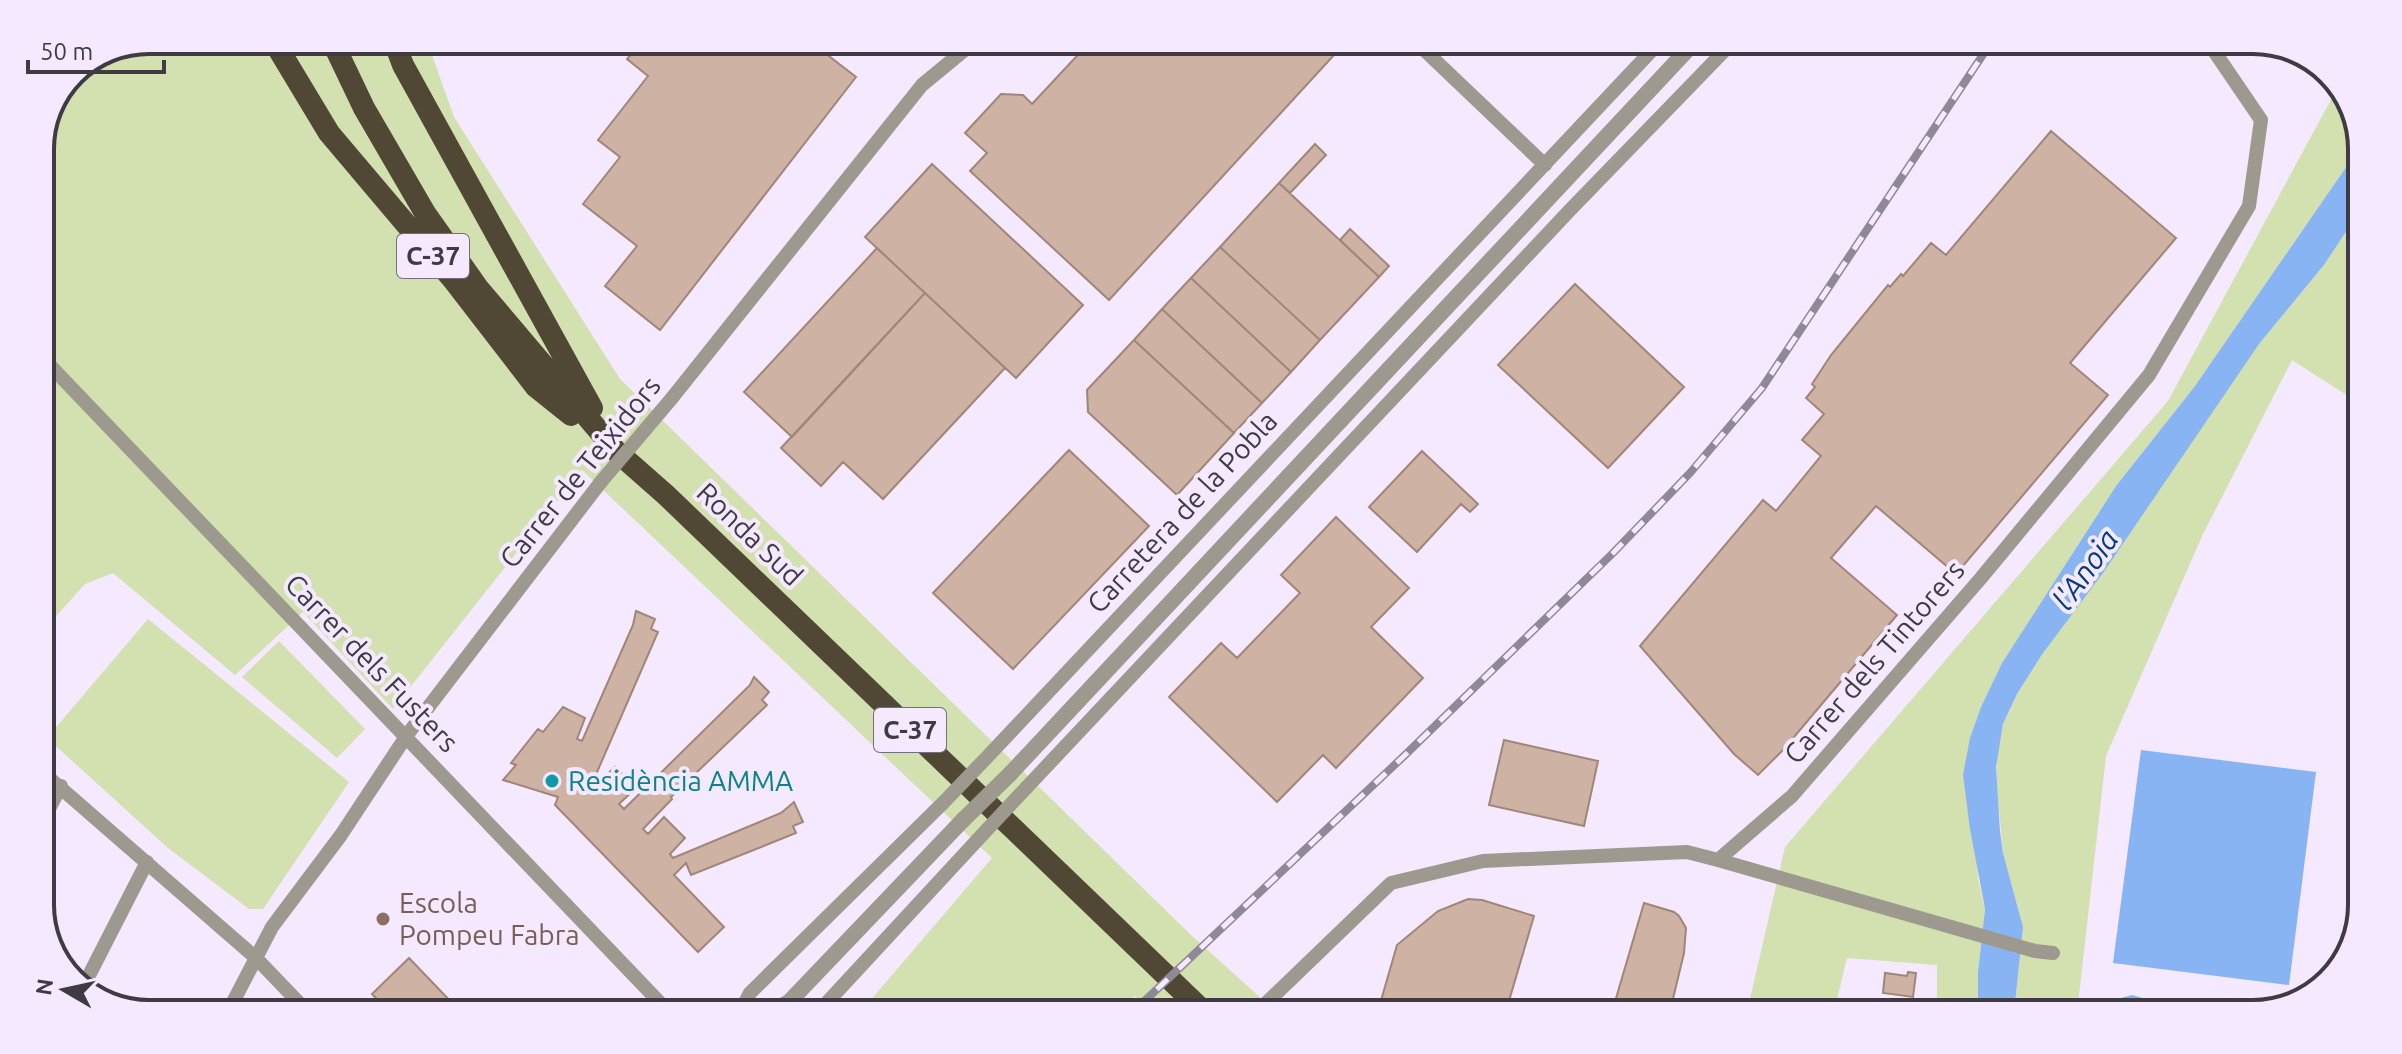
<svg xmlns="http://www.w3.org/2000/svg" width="2402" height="1054" font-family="Ubuntu,sans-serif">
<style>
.green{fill:#d3e0af}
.water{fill:#89b4f3}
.building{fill:#ceb2a4;stroke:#a08678;stroke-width:2}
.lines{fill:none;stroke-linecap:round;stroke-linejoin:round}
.minor{stroke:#9d998e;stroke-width:14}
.tertiary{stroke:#9d998e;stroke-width:16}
.trunk{stroke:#504834;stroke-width:22}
.rail-casing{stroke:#8f8897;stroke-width:8}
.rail{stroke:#f4e9fe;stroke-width:5;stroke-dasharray:15;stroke-linecap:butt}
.minor-bridge{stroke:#9d998e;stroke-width:14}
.tertiary-bridge{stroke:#9d998e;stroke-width:16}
.culture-dot{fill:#0f9aa8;stroke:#f4e9fe;stroke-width:3}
.education-dot{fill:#8d6e63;stroke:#f4e9fe;stroke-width:3}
.labels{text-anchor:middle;stroke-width:8;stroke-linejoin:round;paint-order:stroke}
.shield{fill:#f4e9fe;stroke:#756e7c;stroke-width:2}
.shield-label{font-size:26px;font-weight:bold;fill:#3f3a44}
.street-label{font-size:28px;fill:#3f3a44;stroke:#f4e9fe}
.culture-label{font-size:28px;fill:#0d838f;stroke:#f4e9fe;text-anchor:start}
.education-label{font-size:28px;fill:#785e54;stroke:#f4e9fe;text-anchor:start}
.water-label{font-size:30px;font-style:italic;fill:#043c84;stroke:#f4e9fe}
.rim{fill:none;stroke:#3f3a44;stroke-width:4}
</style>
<rect width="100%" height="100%" fill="#f4e9fe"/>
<path class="green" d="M149,40L427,41L454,117L620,379L1191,935L1274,1010H1149L1135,996L1120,1010L863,1009L992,858L582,470L393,709L303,612L235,675L113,573L85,584L40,634V142L72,71Z
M2340,83L2362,144L2195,386L2116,486L2002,663L1981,707L1970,738L1978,879L1985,909L1978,972V1013H1937V965L1847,958L1834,1012H1747L1785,847L2168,401Z
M2361,209L2359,403L2292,360L2202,536L2106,756L2077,1013H2014L2023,927L2003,853L1996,778L1997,756L2003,724L2017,694L2043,653L2259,344L2324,265Z
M148,619L349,782L263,909H249L168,848L47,738Z
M279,641L365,729L337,758L242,677Z"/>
<path class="water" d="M2362,144L2361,209L2324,265L2259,344L2103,573L2043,653L2017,694L2003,724L1996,767L2000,831L2003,853L2023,927L2014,1013H1978V972L1985,909L1970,829L1963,775L1970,738L1981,707L2002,663L2116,486L2195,386Z
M2141,750L2316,772L2289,985L2113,963Z
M2132,995L2150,1000L2164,1014L2099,1013L2113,1000Z"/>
<path class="building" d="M641,42L812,43L856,77L660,330L605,286L637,246L583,204L620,157L598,140L648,76L627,59Z
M1088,44H1322L1334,55L1109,300L970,171L987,153L965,133L1001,94L1023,95L1032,104Z
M2051,131L2176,238L2070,363L2108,395L1956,574L1876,506L1831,558L1897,615L1783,750L1758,775L1734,754L1640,646L1763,500L1776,511L1821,456L1802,440L1824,414L1806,398L1815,387L1812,384L1831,355L1888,285L1890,287L1901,274L1903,276L1931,243L1946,255Z
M1315,144L1326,155L1290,193L1279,183Z
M932,164L1083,305L1016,378L865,237Z
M1279,183L1379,277L1320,340L1220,247Z
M1350,229L1389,266L1379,277L1340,240Z
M1220,247L1320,340L1291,372L1191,278Z
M877,248L925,293L792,437L744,392Z
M1191,278L1291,372L1262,403L1162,309Z
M1575,284L1684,387L1608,468L1498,365Z
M925,293L1005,368L883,499L843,462L821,486L781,448Z
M1162,309L1262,403L1234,433L1134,340Z
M1134,340L1234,433L1177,495L1088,412L1087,390Z
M1069,450L1149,526L1013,669L933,593Z
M1422,451L1478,504L1470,512L1461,504L1417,552L1369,507Z
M1336,517L1409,588L1371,627L1423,678L1336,768L1323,755L1277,802L1169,697L1221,643L1237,658L1300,593L1281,575Z
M636,611L655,619L651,629L658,632L594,779L598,783L615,767L636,788L619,804L624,809L750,685L754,677L769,692L762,700L767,705L671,797L672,799L643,829L648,834L664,817L685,838L670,854L673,858L781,813L794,802L803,822L793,826L796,833L691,875L686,863L674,875L724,927L698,952L555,805L558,797L503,780L516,765L511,763L538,729L543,732L563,707L585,718L577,739L582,741L633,625Z
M1504,740L1598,761L1584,826L1489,805Z
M1468,899L1482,900L1534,916L1506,1011H1378L1397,945L1438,911Z
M1644,903L1674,912L1679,916L1686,928L1684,953L1672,1003L1669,1012H1612Z
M409,958L456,1007H384L372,994Z
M1908,972L1916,973L1913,997L1883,993L1885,973L1907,976Z"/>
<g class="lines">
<path class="minor" d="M1419,45L1545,165
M40,355L665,1008
M672,398L922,85L973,43
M990,754L1656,46
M40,770L256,958L303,1007
M1027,787L1570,210L1729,46
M40,826L61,786
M1718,860L2035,951L2053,953
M83,987L147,862
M231,1006L272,927L341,835L407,735L600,483
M742,1008L750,993L943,803
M821,1009L982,835
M1259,1010L1391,883L1483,861L1687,852L1718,860L1792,796L1981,578L2149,375L2249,206L2261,120L2212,48"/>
<path class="tertiary" d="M1010,774L1691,46
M778,1008L789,1002L963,820"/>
<path class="trunk" d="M273,40L329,133L455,282L536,387L571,415
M332,41L364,108L425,213L478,288L616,451L666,495L1202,1010
M394,41L403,65L592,408"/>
<g class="rail-casing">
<path id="rail" d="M1135,1010L1404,756L1613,553L1690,473L1762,388L1988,47"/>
</g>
<use href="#rail" class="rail"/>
<path class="minor-bridge" d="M600,483L672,398
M943,803L990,754
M982,835L1027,787"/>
<path class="tertiary-bridge" d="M963,820L1010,774"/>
</g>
<circle class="culture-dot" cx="552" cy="781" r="8"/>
<circle class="education-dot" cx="383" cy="919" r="8"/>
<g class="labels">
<g class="shield">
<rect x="397" y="234" width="72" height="44" rx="6"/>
<rect x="874" y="708" width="72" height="44" rx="6"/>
</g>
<g class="shield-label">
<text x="433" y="265">C-37</text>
<text x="910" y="739">C-37</text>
</g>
<g class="street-label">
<text transform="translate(580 472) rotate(-51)" y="10">Carrer de Teixidors</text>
<text transform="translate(1182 512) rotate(-47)" y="10">Carretera de la Pobla</text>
<text transform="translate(750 534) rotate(44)" y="10">Ronda Sud</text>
<text transform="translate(1874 662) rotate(-49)" y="10">Carrer dels Tintorers</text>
<text transform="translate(372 663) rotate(46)" y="10">Carrer dels Fusters</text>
</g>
<g class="culture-label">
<text x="568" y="791">Residència AMMA</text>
</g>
<g class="education-label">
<text x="399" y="913">Escola<tspan x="399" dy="32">Pompeu Fabra</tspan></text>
</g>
<g class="water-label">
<text transform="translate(2086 570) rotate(-55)" y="10">l'Anoia</text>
</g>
</g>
<path d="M0 0H2402V1054H0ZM149 54H2253A95 95 0 0 1 2348 149V905A95 95 0 0 1 2253 1000H149A95 95 0 0 1 54 905V149A95 95 0 0 1 149 54Z" fill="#f4e9fe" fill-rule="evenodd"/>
<path class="rim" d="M149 54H2253A95 95 0 0 1 2348 149V905A95 95 0 0 1 2253 1000H149A95 95 0 0 1 54 905V149A95 95 0 0 1 149 54Z"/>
<g transform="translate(64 990) rotate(279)" stroke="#f4e9fe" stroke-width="6" paint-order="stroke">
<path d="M0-6L14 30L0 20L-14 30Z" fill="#3f3a44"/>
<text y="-12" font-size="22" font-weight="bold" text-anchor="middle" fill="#3f3a44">N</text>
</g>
<path d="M28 60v12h136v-12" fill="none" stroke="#3f3a44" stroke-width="4"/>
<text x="40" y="60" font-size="24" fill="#3f3a44" stroke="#f4e9fe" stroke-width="6" paint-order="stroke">50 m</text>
</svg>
